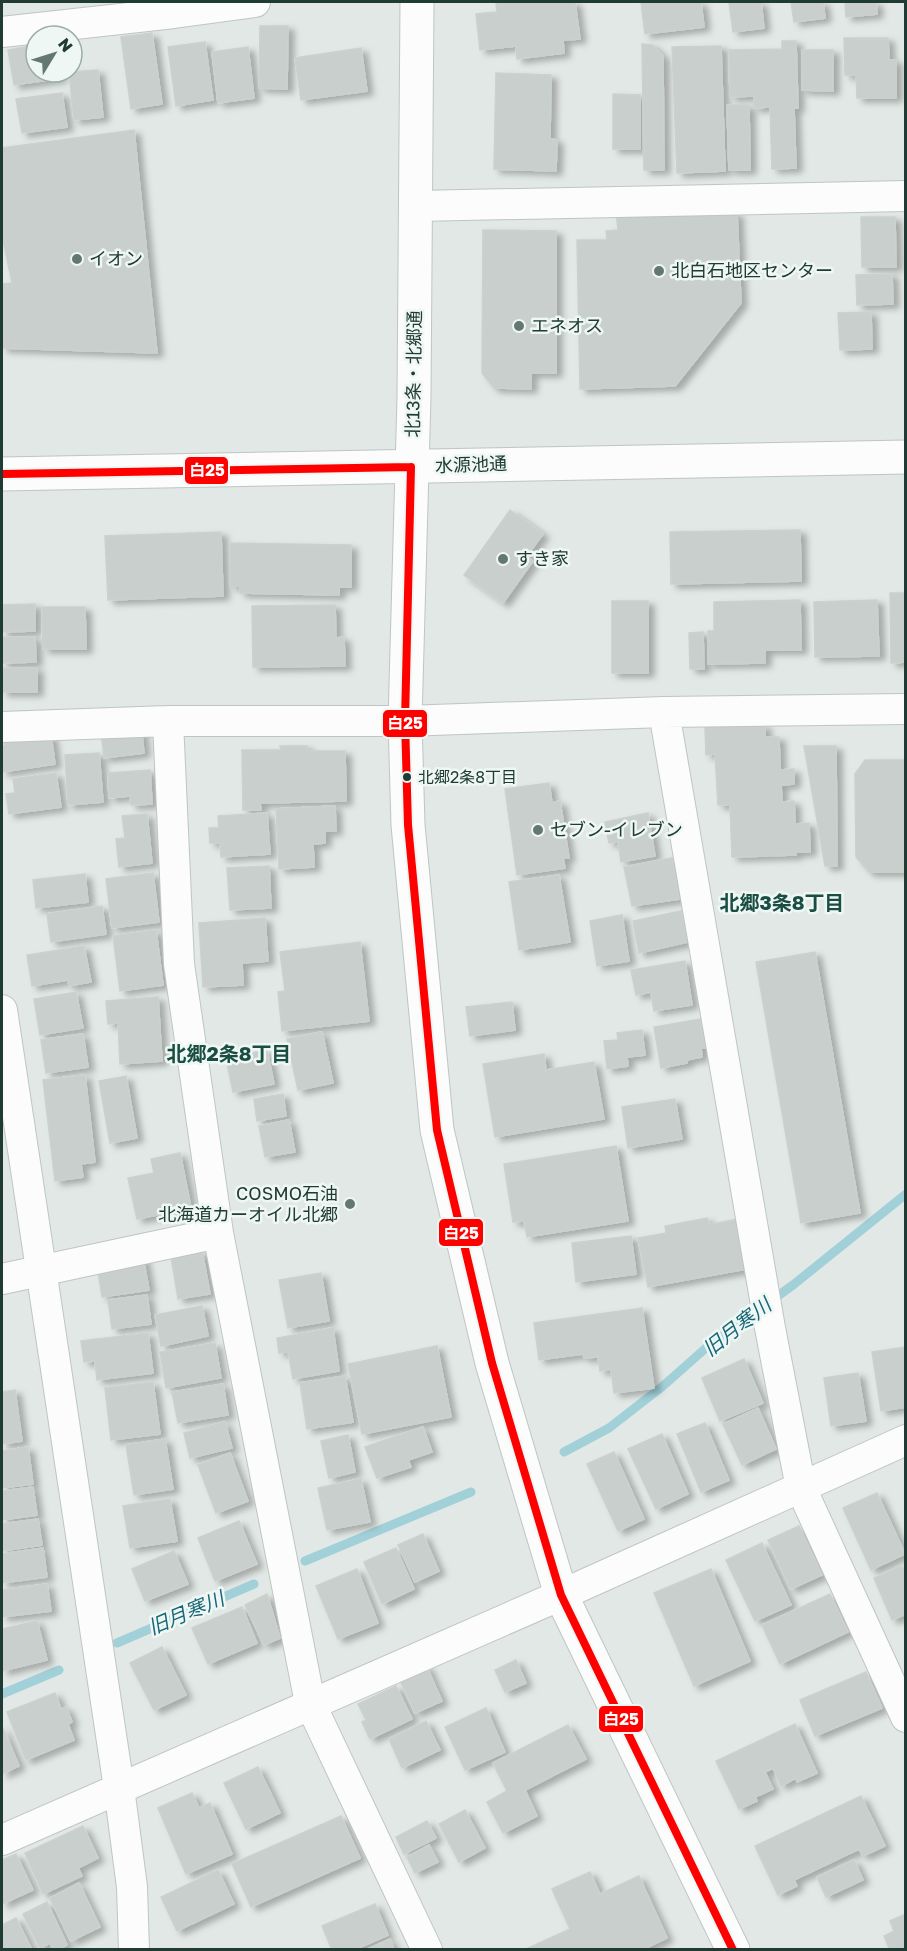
<svg xmlns="http://www.w3.org/2000/svg" width="907" height="1951" font-family="'Golos Text','Noto Sans JP',sans-serif">
<style>
.lines{fill:none;stroke-linecap:round;stroke-linejoin:round}
.stream{stroke:#a1d0d8;stroke-width:9}
.building{fill:#c9cfcd;stroke:#cbd1ce;stroke-width:1.5;filter:url(#shadow)}
.minor-casing{stroke:#bfc5c2;stroke-width:32}
.tertiary-casing{stroke:#bfc5c2;stroke-width:35}
.secondary-casing{stroke:#bec6c3;stroke-width:35}
.minor{stroke:#fbfcfb;stroke-width:30}
.tertiary{stroke:#fbfcfb;stroke-width:33}
.secondary{stroke:#fbfcfb;stroke-width:33}
.bus-1-casing{stroke:#eff7f4;stroke-width:12}
.bus-1{stroke:#f00;stroke-width:8}
.poi-dot{fill:#647872;stroke:#eff7f4;stroke-width:2}
.bus-dot{fill:#203b34;stroke:#eff7f4;stroke-width:2}
.labels{text-anchor:middle;stroke-width:5;stroke-linejoin:round;paint-order:stroke}
.bus-label{font-size:16px;fill:#203b34;stroke:#eff7f4;text-anchor:start}
.poi-label{font-size:18px;fill:#203b34;stroke:#eff7f4;text-anchor:start}
.street-label{font-size:18px;fill:#203b34;stroke:#eff7f4}
.neighbourhood-label{font-size:20px;font-weight:bold;fill:#1b4e42;stroke:#eff7f4}
.water-label{font-size:20px;font-style:italic;fill:#186779;stroke:#eff7f4}
.line-badge{stroke:#eff7f4;stroke-width:2}
.badge-label{font-size:16px;text-anchor:middle;font-weight:bold;fill:#fff}
</style>
<defs>
<filter id="shadow"><feDropShadow dx="6" dy="4" stdDeviation="3" flood-color="#0004"/></filter>
</defs>
<rect width="100%" height="100%" fill="#e2e8e5"/>
<g class="lines">
<path class="stream" d="M564,1452L609,1428L663,1386L707,1347L793,1285L906,1194
M305,1561L471,1492
M117,1643L254,1584
M2,1694L59,1670"/>
</g>
<path class="building" d="M512,2H575L580,39L563,40L564,53L517,59L516,46L480,50L476,14L497,12L496,3Z
M641,2H701L704,27L645,34Z
M729,2H761L764,28L733,32Z
M791,2H823L825,18L794,22Z
M845,2H876L877,14L846,17Z
M260,26H288L287,89L259,88Z
M152,33L162,104L131,109L121,37Z
M844,38H888L889,60H896V98H857L856,75H845Z
M782,41H796L798,108H794L796,168L772,169L770,107L754,108V96L730,97L729,50L782,49Z
M205,42L213,100L176,106L168,47Z
M642,44L652,45L663,56L664,170H644Z
M36,45V72H60L61,78L14,85L8,50Z
M721,46L725,171L677,173L672,47Z
M248,47L254,98L218,103L212,52Z
M361,48L367,91L301,100L295,58Z
M802,50H833V91L802,90Z
M98,70L103,117L74,120L69,72Z
M496,73L551,75L550,139L557,140L556,171L494,169Z
M62,93L67,127L22,133L16,99Z
M613,94L640,95V149H613Z
M727,105H749L750,170H729Z
M134,130L157,353L2,348V284L12,283L2,235V148Z
M616,212L737,213L741,303L675,386L580,389L577,240H607L606,231L618,230Z
M861,217H895L896,267H862Z
M483,230L556,231V373H531V389L494,388L482,373Z
M892,274L893,304L857,305L856,275Z
M871,312L872,349L840,350L838,313Z
M510,510L543,534L527,556L533,561L503,603L464,575Z
M800,530L801,581L671,584L670,532Z
M221,532L223,596L108,600L105,536Z
M230,543L351,545V587H339V595L240,593V586H230Z
M890,593H906V662L891,663Z
M800,600L801,650H765V663L708,664V631H714V602Z
M877,600L879,656L815,657L814,602Z
M612,601H648V673H612Z
M35,604V631L2,632V605Z
M335,605L336,638L344,637L345,666L253,667L252,606Z
M42,607H85L86,649H43Z
M703,632L704,669H690L689,633Z
M2,637H35L36,662L2,663Z
M2,668H37V692H2Z
M765,725V737H779L780,770L794,769V784L781,785L782,802L794,801L795,824L809,823L810,852H796V855L732,857L730,805H718L715,754L706,755L705,727Z
M141,726L144,753L104,758L101,731Z
M3,735H51L55,764L2,772V746H5Z
M280,746H307V751H345L346,801L260,803L261,810H243L242,750H281Z
M804,746H836L837,866H825Z
M99,753L103,802L68,805L65,755Z
M865,760H906V872H869L856,857L855,774Z
M150,770L152,804L131,805L130,796L109,798L108,773Z
M56,773L61,807L9,814L6,794L15,793L13,779Z
M549,783L552,803L560,801L569,858H563L565,868L517,875L505,789Z
M335,806L336,831H325V843L313,844L314,867L279,869L276,809Z
M267,813L270,854L221,857L220,843H210L209,828H219L218,816Z
M648,813L655,856L621,862L618,842L609,843L605,822Z
M147,814L152,863L119,867L116,839L125,838L122,816Z
M672,858L679,899L632,906L624,867Z
M269,866L271,908L230,910L227,868Z
M153,873L159,922L112,928L106,879Z
M85,874L88,902L36,908L33,880Z
M559,875L570,942L519,950L509,882Z
M102,906L106,934L51,942L47,914Z
M681,911L688,942L639,953L633,921Z
M622,915L629,961L597,966L590,921Z
M265,918L268,961L242,963L243,985L203,987L199,923Z
M156,930L163,985L120,991L113,936Z
M360,942L369,1021L282,1031L278,992L285,991L280,952Z
M84,946L91,982L69,986L68,980L32,986L27,955Z
M815,952L860,1213L801,1223L756,962Z
M685,961L692,1005L654,1011L651,992L636,995L631,970Z
M76,992L83,1028L40,1035L34,999Z
M158,997L162,1061L120,1064L118,1023L108,1024L106,1001Z
M512,1002L515,1030L470,1036L466,1007Z
M700,1019L705,1048H701L702,1057L687,1060V1063L661,1068L654,1027Z
M642,1030L645,1055L627,1057L628,1066L607,1069L604,1041L618,1040L617,1033Z
M322,1032L333,1083L298,1090L287,1039Z
M83,1034L88,1067L46,1073L41,1040Z
M267,1050L274,1084L233,1092L226,1058Z
M544,1054L546,1070L594,1062L604,1119L495,1137L483,1064Z
M85,1075L95,1162L81,1164L83,1177L55,1181L43,1080Z
M126,1076L137,1138L110,1143L99,1081Z
M283,1094L286,1116L257,1121L254,1099Z
M675,1099L682,1139L628,1148L622,1107Z
M289,1120L295,1152L265,1157L259,1126Z
M616,1146L628,1221L527,1237L524,1221L513,1222L504,1164Z
M180,1153L191,1208L137,1219L128,1178L154,1173L151,1159Z
M707,1218L709,1225L738,1219L747,1269L648,1287L638,1238L666,1233L665,1226Z
M631,1236L636,1274L576,1282L572,1243Z
M202,1251L210,1294L178,1299L171,1256Z
M143,1257L149,1290L102,1297L97,1264Z
M321,1273L329,1321L288,1328L279,1280Z
M147,1295L151,1324L112,1329L108,1300Z
M202,1306L208,1336L161,1346L155,1315Z
M642,1308L654,1388L614,1393L611,1369L600,1371L598,1357L584,1358L583,1354L539,1360L534,1323Z
M333,1328L339,1371L293,1379L288,1351L279,1353L277,1338Z
M148,1333L153,1373L97,1380L95,1361L84,1362L81,1341Z
M215,1343L221,1378L166,1388L160,1352Z
M437,1346L451,1417L362,1434L348,1364Z
M906,1347V1407L881,1411L872,1352Z
M744,1359L763,1403L720,1421L702,1378Z
M858,1373L866,1421L831,1426L824,1378Z
M345,1376L353,1422L307,1429L300,1383Z
M153,1382L160,1434L111,1440L105,1388Z
M223,1384L228,1415L178,1423L172,1392Z
M15,1390L22,1441L2,1444V1392Z
M758,1408L776,1449L742,1465L723,1424Z
M225,1422L232,1448L190,1458L184,1433Z
M705,1423L729,1480L701,1492L677,1434Z
M423,1427L432,1452L408,1460L411,1467L377,1478L365,1447Z
M662,1434L688,1494L656,1509L628,1449Z
M348,1435L355,1472L329,1478L321,1441Z
M165,1439L173,1489L134,1495L126,1445Z
M28,1447L33,1484L2,1488V1451Z
M614,1452L644,1519L618,1531L587,1464Z
M230,1453L248,1501L216,1513L198,1465Z
M361,1479L370,1522L327,1530L318,1488Z
M33,1487L37,1515L2,1520V1491Z
M877,1493L905,1554L871,1570L843,1508Z
M170,1499L177,1541L130,1548L123,1506Z
M38,1519L42,1545L2,1551V1524Z
M239,1521L257,1564L215,1581L198,1538Z
M799,1526L822,1575L791,1589L768,1540Z
M423,1534L439,1571L415,1582L398,1545Z
M762,1543L791,1605L755,1621L726,1560Z
M43,1548L47,1577L2,1583V1554Z
M396,1548L414,1589L382,1604L364,1562Z
M174,1551L188,1584L145,1601L132,1569Z
M902,1566L906,1574V1614L892,1620L874,1578Z
M357,1569L378,1623L338,1639L316,1586Z
M711,1569L750,1661L694,1686L654,1593Z
M47,1584L51,1611L2,1617V1590Z
M267,1594L280,1638L264,1645L245,1605Z
M830,1594L848,1632L780,1664L762,1625Z
M242,1607L257,1643L208,1664L192,1628Z
M37,1621L47,1660L2,1671V1629Z
M162,1647L186,1695L154,1710L130,1663Z
M516,1660L526,1683L505,1692L495,1670Z
M426,1665L442,1701L415,1713L399,1678Z
M866,1672L882,1708L815,1736L800,1700Z
M396,1686L412,1719L370,1739L362,1722L366,1720L358,1704Z
M55,1693L61,1709L66,1707L72,1722L68,1724L74,1740L26,1760L7,1712Z
M486,1708L505,1752L465,1770L445,1727Z
M426,1721L440,1750L402,1768L389,1739Z
M795,1724L817,1773L797,1782L796,1778L781,1786L773,1768L765,1772L773,1789L755,1797L757,1801L739,1809L716,1761Z
M568,1725L586,1759L525,1790L537,1816L503,1833L487,1802L507,1791L493,1763Z
M2,1726L19,1766L2,1774Z
M258,1767L280,1813L246,1829L224,1783Z
M192,1793L199,1808L210,1803L232,1854L186,1874L158,1808Z
M861,1796L885,1846L863,1856L859,1849L794,1880L797,1886L778,1895L755,1846Z
M465,1810L485,1848L459,1862L439,1824Z
M341,1816L360,1858L251,1907L232,1864Z
M427,1821L436,1838L404,1854L396,1837Z
M83,1826L98,1858L78,1868L82,1876L43,1894L25,1853Z
M429,1845L438,1862L415,1873L407,1857Z
M16,1854L33,1890L2,1904V1860Z
M854,1860L863,1880L826,1897L817,1877Z
M218,1870L234,1904L177,1931L161,1897Z
M590,1872L600,1894L639,1876L667,1938L642,1950H524L570,1929L552,1889Z
M79,1883L100,1927L71,1941L50,1898Z
M47,1902L67,1945L57,1950H53L50,1943L40,1948L23,1914Z
M375,1904L388,1935L354,1950H332L322,1926Z
M906,1914V1950H890L884,1936L894,1931L890,1921Z
M16,1918L32,1950H2V1925Z
M390,1939L394,1950H366Z"/>
<g class="lines">
<g class="minor-casing">
<path id="minor" d="M2,32L174,13L255,2
M417,206L906,196
M664,712L770,1328L801,1488L906,1717
M168,721L179,964L218,1233L310,1703L427,1950
M2,727L168,721H405L664,712L906,709
M2,1010L119,1788L132,1887L134,1950
M2,1279L218,1233
M2,1840L561,1595L906,1440"/>
</g>
<g class="tertiary-casing">
<path id="tertiary" d="M2,474L906,457"/>
</g>
<g class="secondary-casing">
<path id="secondary" d="M417,2L414,397L405,721L408,825L437,1130L492,1363L561,1595L733,1950"/>
</g>
<use href="#minor" class="minor"/>
<use href="#tertiary" class="tertiary"/>
<use href="#secondary" class="secondary"/>
<g class="bus-1-casing">
<path id="bus-1" d="M411,467L405,721L408,825L437,1130L492,1363L561,1595L733,1950
M2,474L411,467"/>
</g>
<use href="#bus-1" class="bus-1"/>
</g>
<g class="poi-dot">
<circle cx="77" cy="259" r="6"/>
<circle cx="659" cy="271" r="6"/>
<circle cx="519" cy="326" r="6"/>
<circle cx="503" cy="559" r="6"/>
<circle cx="538" cy="830" r="6"/>
<circle cx="350" cy="1204" r="6"/>
</g>
<circle class="bus-dot" cx="407" cy="777" r="5"/>
<g class="labels">
<g class="bus-label">
<text x="418" y="783">北郷2条8丁目</text>
</g>
<g class="poi-label">
<text x="89" y="265">イオン</text>
<text x="671" y="277">北白石地区センター</text>
<text x="531" y="332">エネオス</text>
<text x="515" y="565">すき家</text>
<text x="550" y="836">セブン-イレブン</text>
<text x="338" y="1200" text-anchor="end">COSMO石油<tspan x="338" dy="21">北海道カーオイル北郷</tspan></text>
</g>
<g class="street-label">
<text transform="translate(414 374) rotate(-89)" y="6">北13条・北郷通</text>
<text transform="translate(471 465) rotate(-2)" y="6">水源池通</text>
</g>
<g class="neighbourhood-label">
<text x="782" y="910">北郷3条8丁目</text>
<text x="229" y="1061">北郷2条8丁目</text>
</g>
<g class="water-label">
<text transform="translate(737 1327) rotate(-38)" y="7">旧月寒川</text>
<text transform="translate(186 1613) rotate(-23)" y="7">旧月寒川</text>
</g>
</g>
<g class="line-badge">
<rect x="184" y="456" width="45" height="29" rx="6" fill="#f00"/>
<rect x="382" y="709" width="46" height="29" rx="6" fill="#f00"/>
<rect x="438" y="1218" width="46" height="29" rx="6" fill="#f00"/>
<rect x="598" y="1705" width="46" height="28" rx="6" fill="#f00"/>
</g>
<g class="badge-label">
<text x="207" y="476">白25</text>
<text x="405" y="729">白25</text>
<text x="461" y="1239">白25</text>
<text x="621" y="1725">白25</text>
</g>
<rect width="907" height="1951" fill="none" stroke="#203b34" stroke-width="6"/>
<g transform="translate(54 54) rotate(52)"><circle r="28" fill="#eff7f4" stroke="#9caca7" stroke-width="1.5"/>
<path d="M0-4.5L10 22L0 15L-10 22Z" fill="#647872"/>
<text y="-9" font-size="16" font-weight="bold" text-anchor="middle" fill="#203b34">N</text>
</g>
</svg>
